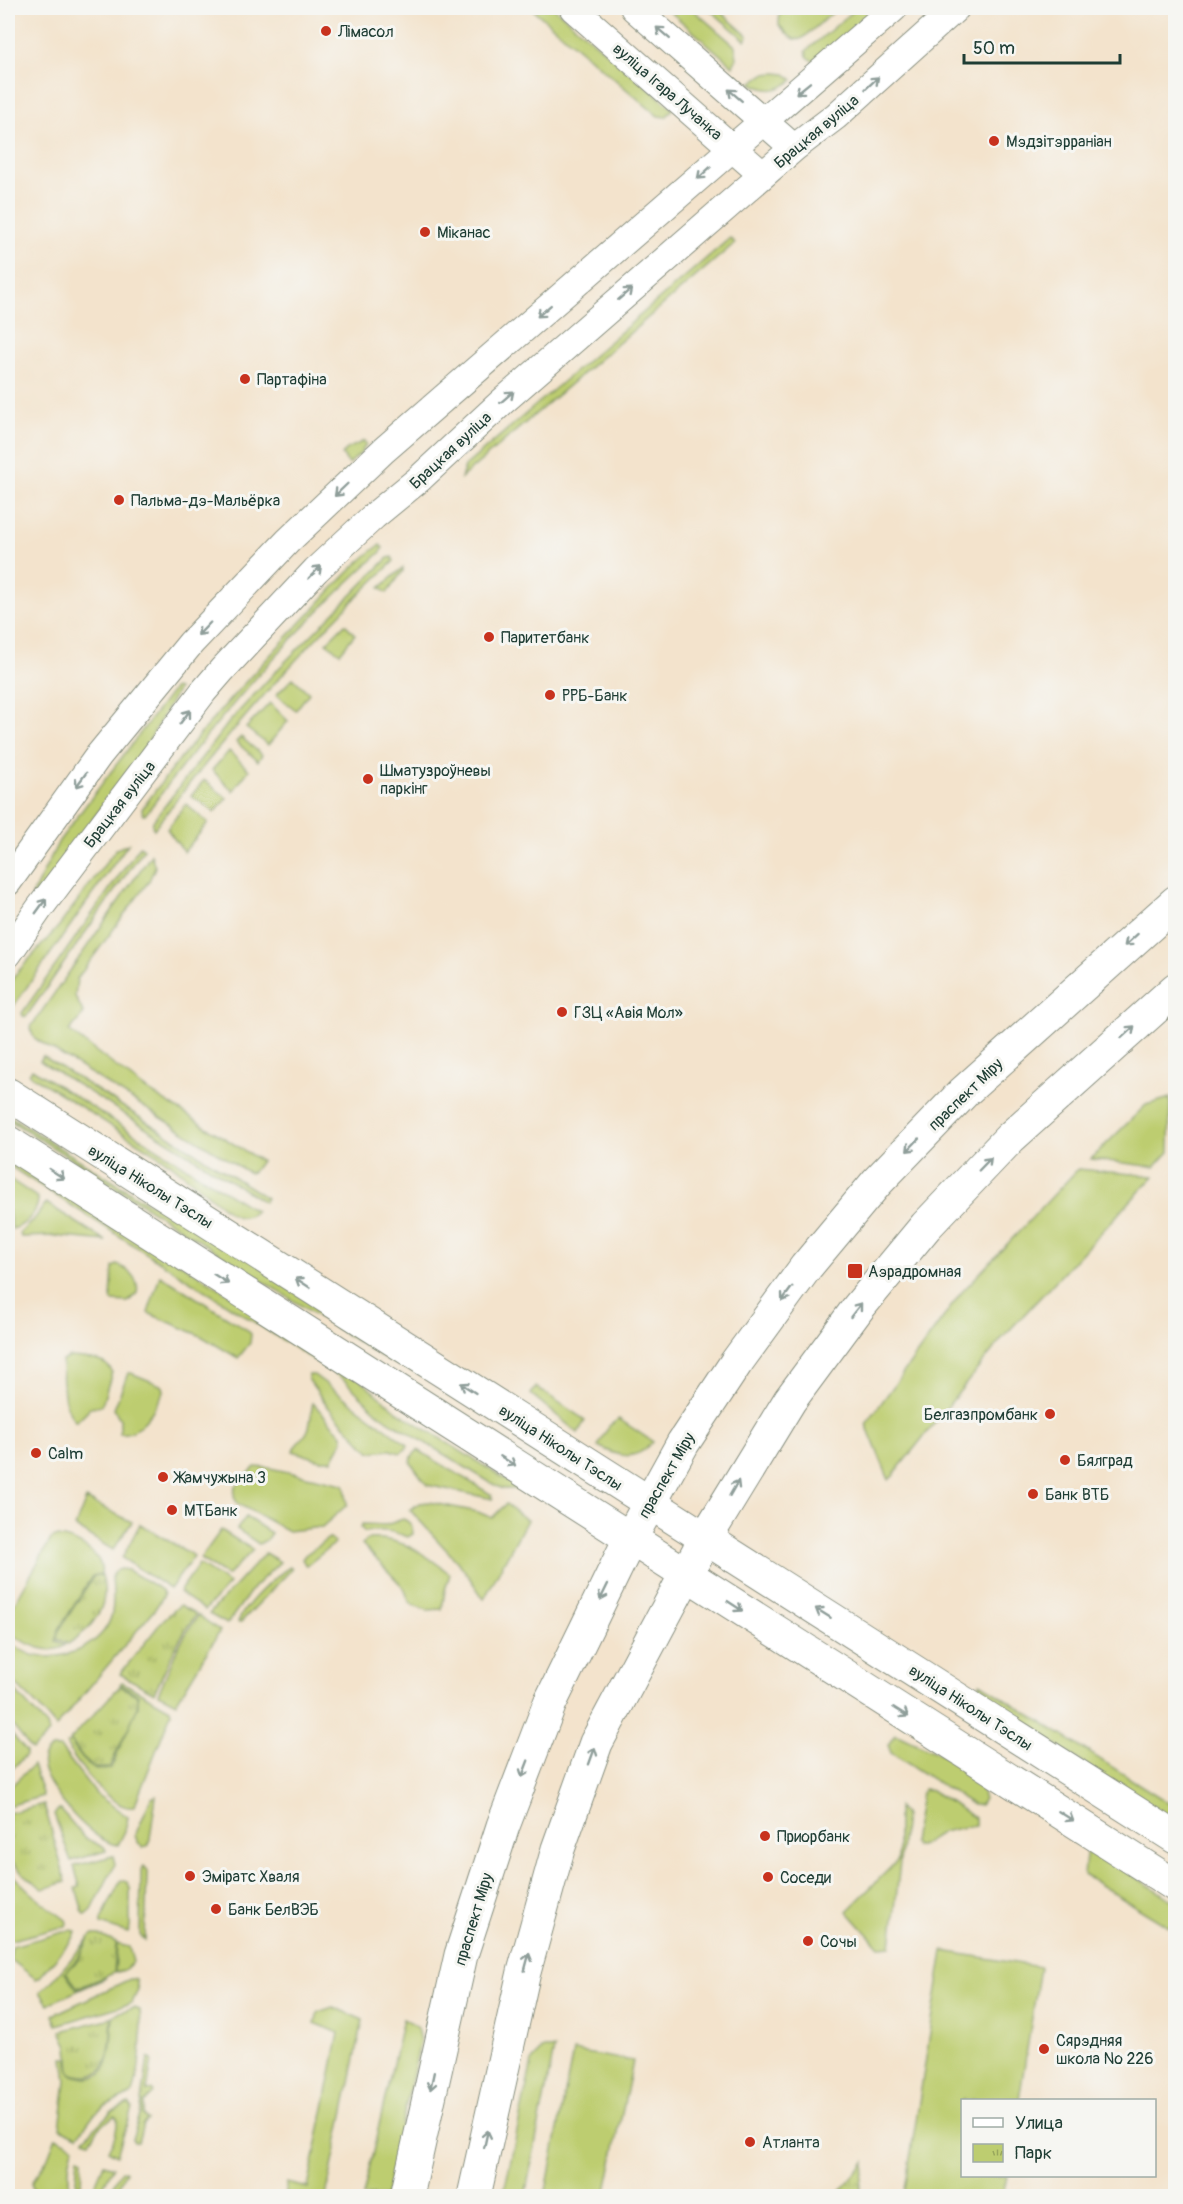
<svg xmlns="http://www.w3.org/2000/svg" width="1183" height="2204" font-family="Pangolin,sans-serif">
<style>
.green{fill:#bdcd70;stroke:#6e8552;stroke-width:1.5}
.park{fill:url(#park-tufts);stroke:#6e8552;stroke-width:1.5}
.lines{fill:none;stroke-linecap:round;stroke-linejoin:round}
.tertiary-casing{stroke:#899080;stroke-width:29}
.secondary-casing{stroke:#899080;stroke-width:34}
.primary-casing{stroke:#899080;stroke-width:35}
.tertiary{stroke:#fff;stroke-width:27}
.secondary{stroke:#fff;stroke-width:32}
.primary{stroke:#fff;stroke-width:33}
.oneway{stroke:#8f9e9a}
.poi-dot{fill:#c8321e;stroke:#f6f6f2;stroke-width:2}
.labels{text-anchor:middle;stroke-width:6;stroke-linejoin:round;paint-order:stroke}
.poi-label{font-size:16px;fill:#1f3d34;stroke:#f6f6f2;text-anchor:start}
.street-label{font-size:16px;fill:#1f3d34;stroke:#f6f6f2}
</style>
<defs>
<pattern id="park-tufts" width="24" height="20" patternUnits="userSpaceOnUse" patternTransform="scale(1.5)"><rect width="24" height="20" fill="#bdcd70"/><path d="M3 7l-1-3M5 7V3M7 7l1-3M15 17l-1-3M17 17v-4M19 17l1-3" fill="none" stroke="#99a85d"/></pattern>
</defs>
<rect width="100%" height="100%" fill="#f6f6f2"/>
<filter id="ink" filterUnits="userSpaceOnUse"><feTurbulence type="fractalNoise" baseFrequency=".0167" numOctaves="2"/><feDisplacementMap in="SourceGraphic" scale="12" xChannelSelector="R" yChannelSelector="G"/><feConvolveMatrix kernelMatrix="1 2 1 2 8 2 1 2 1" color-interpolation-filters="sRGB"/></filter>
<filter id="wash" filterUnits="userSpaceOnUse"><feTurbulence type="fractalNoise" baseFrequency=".008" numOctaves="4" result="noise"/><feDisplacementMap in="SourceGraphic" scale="24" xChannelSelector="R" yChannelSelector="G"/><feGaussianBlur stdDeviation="1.35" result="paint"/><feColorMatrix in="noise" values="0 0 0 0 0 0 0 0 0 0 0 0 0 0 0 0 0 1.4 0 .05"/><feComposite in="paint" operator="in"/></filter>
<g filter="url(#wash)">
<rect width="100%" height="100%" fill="#f3e3cc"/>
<path class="green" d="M531,8H554L673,109L666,117L658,116Z
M666,8H691L735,46L737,58L733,66Z
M708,8H716L748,36L745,40Z
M780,8H838L803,38C792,43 787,33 779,25Z
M857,8H879L815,63L807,56L806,51Z
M776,73L785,74L793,80C777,92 768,92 751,83L764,74Z
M730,238L735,243L461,478L465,466Z
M364,441L366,444L361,453L349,464L342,455L347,449Z
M380,545L383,548L381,552C293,630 215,721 145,815H143L142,809C191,740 249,677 307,616C330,592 353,564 380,545Z
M392,557L394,561C306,644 227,733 154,829L152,826L153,821L229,722L277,670L388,558Z
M403,568V571L387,593L380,588Z
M345,624L355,634L340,653L326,643Z
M293,678L309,693L296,710L276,695Z
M174,688L178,689L145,748L35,899L32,895L59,841Z
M270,703L288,721L268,745L246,728Z
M241,737L262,755L258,761L236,742Z
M229,751L249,770L233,791L212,770Z
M204,780L227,798L215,812L191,796Z
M186,804L208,823L184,852L167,829Z
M128,844L10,1011L8,1010V986L15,975L59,926L116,849Z
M140,846L144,849L26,1017L23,1016L22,1013Z
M151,855L155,867L149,881L77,979L75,996L84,1014L69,1031L144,1088L261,1161L253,1172L249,1173L34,1038L30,1028Z
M43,1056L267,1198L264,1202L40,1061Z
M32,1069L256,1211C248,1218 239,1219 230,1213L170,1163L29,1074Z
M1170,1098L1169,1152L1155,1167L1091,1159L1146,1105Z
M8,1115L144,1201L196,1222L435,1380L385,1359L8,1119Z
M8,1154L350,1371L398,1412L521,1489H503L491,1483L381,1416L342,1378L8,1165Z
M1078,1169L1154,1176L1004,1336L889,1480L866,1424L961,1293Z
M8,1178L38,1198C39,1211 25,1226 12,1229L8,1207Z
M46,1203L106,1241L54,1236L21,1237L20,1233L35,1218Z
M117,1265C129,1269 140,1280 137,1293L128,1302L112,1301L111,1298L113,1267Z
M160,1275L246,1329L251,1334L250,1343L238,1358L201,1336L148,1313Z
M69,1357C83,1358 107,1358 112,1372L103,1402L101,1405L90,1408L76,1422C61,1407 63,1381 62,1361Z
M128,1373H131L163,1386L164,1391C156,1406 140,1437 120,1433V1419L114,1409Z
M308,1375H314L408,1445L406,1449L400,1453L391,1450L370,1452L329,1408L308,1379Z
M536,1387L585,1420L578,1433L531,1394Z
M313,1403L342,1435L343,1440L332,1460H320L293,1451C295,1443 303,1440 307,1432C312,1423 310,1413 313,1403Z
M619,1419L653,1442C635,1462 619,1457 598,1446L609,1426Z
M418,1450L492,1495L493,1499L427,1485L411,1463L412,1456Z
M255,1467L270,1468L343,1484L345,1486L347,1505L322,1527L288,1531L238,1504L234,1497L235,1487Z
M86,1499L132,1522L113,1550L75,1527Z
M429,1502L478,1512L492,1518L506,1504L527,1520L484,1599L462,1567L410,1510L419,1503Z
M246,1517L271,1533L266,1540L259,1544L237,1529Z
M403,1519C410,1521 413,1527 413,1534L408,1537C394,1532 380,1528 365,1532L361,1528L362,1524L386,1525Z
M140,1524L194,1556L170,1589L122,1558Z
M221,1530L253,1550L227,1576L200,1559Z
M56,1537C73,1538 105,1553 101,1574L92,1576L58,1631L56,1641L65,1645C49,1658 23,1641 8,1633V1615L51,1539Z
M329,1538L335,1543L306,1566L302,1559L305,1555Z
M369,1539C402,1537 427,1555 450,1574L445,1590L442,1609L428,1610L413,1605L409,1601L404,1588L362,1544Z
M265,1553L280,1562L253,1588L227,1624L209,1614Z
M199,1564L229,1584L205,1610L179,1592Z
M290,1567L292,1568L289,1572L241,1622H238C244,1605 275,1576 290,1567Z
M121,1569L128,1570L162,1590L164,1595L155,1609L56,1727L38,1706L8,1677V1642C15,1646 24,1652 32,1655C61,1663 106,1645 112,1613C114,1601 113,1588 112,1576L115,1571Z
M198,1615L220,1631L176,1703L158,1694L179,1645Z
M122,1682L170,1709L171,1713L136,1802L133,1807C112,1811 75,1762 66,1744L70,1741C80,1756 90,1776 111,1768L138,1706V1695L120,1684Z
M8,1683L47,1726L49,1733L32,1750L8,1720Z
M980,1683L1175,1807V1824L976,1693Z
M8,1730L26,1751V1755L8,1773Z
M895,1734L953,1760L976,1774L984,1799L980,1805H973L891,1753L888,1745Z
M52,1748H60L63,1751L96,1794L128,1817L125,1831L118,1845C93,1843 48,1791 43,1767C41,1758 45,1752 52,1748Z
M33,1765L43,1796L8,1806V1789Z
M924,1789L931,1790L975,1818V1825L942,1832L920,1846H915L913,1842L921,1794Z
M156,1796L149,1845L143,1848L138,1842L135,1836L151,1798Z
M898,1807L905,1815L891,1946L879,1947L847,1911L898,1860Z
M58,1810H61L85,1838L105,1848L106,1851L71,1861L54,1814Z
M1087,1846L1175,1902V1931L1084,1875Z
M113,1856L115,1864L92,1910L86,1915L83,1912L76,1888L80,1887L74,1866Z
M144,1866L147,1870L145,1940L140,1935L141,1870Z
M8,1871L38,1899L66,1920L67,1923L66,1926L12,1940L8,1939Z
M121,1880L127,1882L130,1888V1927L128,1933L101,1924V1920Z
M71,1930L76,1931L74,1937L40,1977L36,1979L10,1959L12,1946Z
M88,1939L78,1958L65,1972L77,1989L106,1978L48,2004L40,1992L55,1978Z
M117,1944L129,1947L133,1962L124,1970L115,1973Z
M943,1951L1040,1967L1019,2100H962V2176H1007L1003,2196H904Z
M130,1979L136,1980L138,1990L132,2003L57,2025L53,2015Z
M333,2007L363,2020L326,2196H284L287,2183L308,2188L339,2033L315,2023L318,2012Z
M133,2008L140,2010C142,2037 141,2068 133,2093L105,2106L94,2114L78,2136L60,2128L66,2081L63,2058H68V2068L71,2074C115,2092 110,2044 113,2017L117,2013Z
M403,2019L417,2027L420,2042L386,2196H363Z
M541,2049H554L525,2196H503L532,2062Z
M573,2051L633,2061L605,2196H545Z
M148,2058L152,2060L147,2091L153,2090L154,2093L144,2103L143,2115L147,2120L143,2124L138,2142H134L132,2139L140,2115Z
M129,2104L132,2108L117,2155L108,2150C114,2142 118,2129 117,2118L114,2116L100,2127L90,2141L84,2139L111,2112Z
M56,2137L74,2146C68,2161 67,2181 72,2196H39L32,2187V2182L47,2160Z
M78,2157L82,2158L81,2189L84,2194L92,2192L104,2164L113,2167L98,2196H79L76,2180Z
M121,2171H126L114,2196H107Z"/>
<path class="park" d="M97,1575L102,1576C111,1606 92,1629 68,1644L57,1639L58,1632L93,1577Z
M180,1605L196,1614L178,1642L154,1693L120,1674L163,1620Z
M120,1686L138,1696L137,1709L109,1768H94L85,1760L70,1740Z
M44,1804L66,1882L43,1889L21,1872L8,1857V1813Z
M93,1935H99L116,1943L114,1973L78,1988L66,1972L79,1959L89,1938Z
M112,2018C110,2037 113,2073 89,2076C82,2076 76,2076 70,2072L68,2046L61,2031Z
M865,2162L859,2196H836Z"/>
</g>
<g filter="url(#ink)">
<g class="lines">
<g class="tertiary-casing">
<path id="tertiary" d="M573,8L763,175
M634,8L794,148
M8,882L99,755L191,643L288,541L384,450L894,8
M8,954L39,909L203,692L222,670L316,570L374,516L418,480L502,402L794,148L836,116L956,8"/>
</g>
<g class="secondary-casing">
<path id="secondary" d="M8,1094L1176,1838
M8,1142L1176,1886"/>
</g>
<g class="primary-casing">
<path id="primary" d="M407,2196L461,1955L503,1826L550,1703L630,1539L683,1443L736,1363L806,1267L877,1182L964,1092L1176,902
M474,2196L524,1972L558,1849L596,1743L705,1539L790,1400L858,1308L926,1226L1010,1138L1176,989"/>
</g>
<use href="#tertiary" class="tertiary"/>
<use href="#secondary" class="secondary"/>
<use href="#primary" class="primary"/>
</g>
<defs><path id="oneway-shaft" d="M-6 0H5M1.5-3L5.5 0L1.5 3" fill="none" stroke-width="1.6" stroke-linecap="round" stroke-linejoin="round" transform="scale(1.5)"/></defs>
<g class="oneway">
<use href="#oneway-shaft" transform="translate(663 33) rotate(-139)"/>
<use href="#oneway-shaft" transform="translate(872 83) rotate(-43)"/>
<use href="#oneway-shaft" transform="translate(803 88) rotate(141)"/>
<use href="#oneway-shaft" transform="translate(735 95) rotate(-139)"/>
<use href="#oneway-shaft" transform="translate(704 173) rotate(138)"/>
<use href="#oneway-shaft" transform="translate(625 294) rotate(-41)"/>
<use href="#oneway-shaft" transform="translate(544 311) rotate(139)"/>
<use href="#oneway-shaft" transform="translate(507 397) rotate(-41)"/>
<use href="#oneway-shaft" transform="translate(341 490) rotate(136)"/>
<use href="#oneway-shaft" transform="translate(315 572) rotate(-45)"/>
<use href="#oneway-shaft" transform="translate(204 629) rotate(134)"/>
<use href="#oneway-shaft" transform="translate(185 717) rotate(-53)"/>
<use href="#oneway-shaft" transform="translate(81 780) rotate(126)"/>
<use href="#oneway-shaft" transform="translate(41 906) rotate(-54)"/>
<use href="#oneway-shaft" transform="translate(1131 940) rotate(138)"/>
<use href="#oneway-shaft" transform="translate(1128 1032) rotate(-42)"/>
<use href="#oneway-shaft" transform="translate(913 1145) rotate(134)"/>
<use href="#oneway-shaft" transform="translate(985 1164) rotate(-46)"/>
<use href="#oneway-shaft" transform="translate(57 1174) rotate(33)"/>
<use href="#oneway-shaft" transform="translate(221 1279) rotate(33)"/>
<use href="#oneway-shaft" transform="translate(303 1283) rotate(-147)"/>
<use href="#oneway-shaft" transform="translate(787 1294) rotate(126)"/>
<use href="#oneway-shaft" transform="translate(856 1310) rotate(-52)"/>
<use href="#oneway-shaft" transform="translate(468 1388) rotate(-147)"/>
<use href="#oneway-shaft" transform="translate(508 1461) rotate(32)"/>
<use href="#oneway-shaft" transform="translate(734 1488) rotate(-60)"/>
<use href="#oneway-shaft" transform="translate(604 1592) rotate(116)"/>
<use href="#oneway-shaft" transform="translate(735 1606) rotate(33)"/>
<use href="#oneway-shaft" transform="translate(823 1613) rotate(-148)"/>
<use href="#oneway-shaft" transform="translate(901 1712) rotate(32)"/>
<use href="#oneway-shaft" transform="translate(592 1756) rotate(-70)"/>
<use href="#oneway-shaft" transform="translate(525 1769) rotate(111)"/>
<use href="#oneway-shaft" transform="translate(1066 1816) rotate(32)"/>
<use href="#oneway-shaft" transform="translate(527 1962) rotate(-75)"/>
<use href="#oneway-shaft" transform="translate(432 2081) rotate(102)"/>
<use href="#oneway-shaft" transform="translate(486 2139) rotate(-78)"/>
</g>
</g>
<g class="poi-dot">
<circle cx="326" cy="31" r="6"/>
<circle cx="994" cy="141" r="6"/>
<circle cx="425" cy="232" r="6"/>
<circle cx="245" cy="379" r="6"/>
<circle cx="119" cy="500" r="6"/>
<circle cx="489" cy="637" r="6"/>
<circle cx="550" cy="695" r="6"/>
<circle cx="368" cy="779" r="6"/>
<circle cx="562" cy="1012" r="6"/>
<rect x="847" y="1263" width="16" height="16" rx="3"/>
<circle cx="1050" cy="1414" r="6"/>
<circle cx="36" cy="1453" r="6"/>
<circle cx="1065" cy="1460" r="6"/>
<circle cx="163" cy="1477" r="6"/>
<circle cx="1033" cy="1494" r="6"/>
<circle cx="172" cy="1510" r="6"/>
<circle cx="765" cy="1836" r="6"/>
<circle cx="190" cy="1876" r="6"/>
<circle cx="768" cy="1877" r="6"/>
<circle cx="216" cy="1909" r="6"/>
<circle cx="808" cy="1941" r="6"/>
<circle cx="1044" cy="2049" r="6"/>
<circle cx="750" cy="2142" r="6"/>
</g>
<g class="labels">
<g class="poi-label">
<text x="338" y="37">Лімасол</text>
<text x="1006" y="147">Мэдзітэрраніан</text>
<text x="437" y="238">Міканас</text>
<text x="257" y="385">Партафіна</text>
<text x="131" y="506">Пальма-дэ-Мальёрка</text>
<text x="501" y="643">Паритетбанк</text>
<text x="562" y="701">РРБ-Банк</text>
<text x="380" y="776">Шматузроўневы<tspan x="380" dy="18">паркінг</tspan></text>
<text x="574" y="1018">ГЗЦ «Авія Мол»</text>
<text x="868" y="1277">Аэрадромная</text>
<text x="1038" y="1420" text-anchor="end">Белгазпромбанк</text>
<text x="48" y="1459">Calm</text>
<text x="1077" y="1466">Бялград</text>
<text x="175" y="1483">Жамчужына 3</text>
<text x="1045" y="1500">Банк ВТБ</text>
<text x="184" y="1516">МТБанк</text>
<text x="777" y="1842">Приорбанк</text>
<text x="202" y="1882">Эміратс Хваля</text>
<text x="780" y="1883">Соседи</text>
<text x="228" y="1915">Банк БелВЭБ</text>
<text x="820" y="1947">Сочы</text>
<text x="1056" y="2046">Сярэдняя<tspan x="1056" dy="18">школа № 226</tspan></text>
<text x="762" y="2148">Атланта</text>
</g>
<g class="street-label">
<text transform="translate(668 91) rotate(41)" y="6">вуліца Ігара Лучанка</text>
<text transform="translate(816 131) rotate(-40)" y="6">Брацкая вуліца</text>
<text transform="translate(450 450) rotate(-43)" y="6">Брацкая вуліца</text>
<text transform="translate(119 804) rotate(-52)" y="6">Брацкая вуліца</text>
<text transform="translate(965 1094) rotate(-44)" y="6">праспект Міру</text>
<text transform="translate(151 1186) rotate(32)" y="6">вуліца Ніколы Тэслы</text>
<text transform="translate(561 1447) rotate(33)" y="6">вуліца Ніколы Тэслы</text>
<text transform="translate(666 1475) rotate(-60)" y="6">праспект Міру</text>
<text transform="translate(971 1707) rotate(33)" y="6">вуліца Ніколы Тэслы</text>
<text transform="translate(473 1919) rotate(-73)" y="6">праспект Міру</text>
</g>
</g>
<rect width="1183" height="2204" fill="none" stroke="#f6f6f2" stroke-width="30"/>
<rect x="961" y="2099" width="195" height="78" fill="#f6f6f2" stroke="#a0aca6" stroke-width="1.5"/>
<rect x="973" y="2118" width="30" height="9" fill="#ffffff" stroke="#a0aca6" stroke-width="1.5"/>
<text x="1015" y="2129" font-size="18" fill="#1f3d34">Улица</text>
<rect x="973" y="2144" width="30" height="18" fill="url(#park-tufts)" stroke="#a0aca6" stroke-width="1.5"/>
<text x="1015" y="2159" font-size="18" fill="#1f3d34">Парк</text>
<path d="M964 54v9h156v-9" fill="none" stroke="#1f3d34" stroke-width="3"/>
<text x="973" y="54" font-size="18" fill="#1f3d34" stroke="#f6f6f2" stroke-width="4.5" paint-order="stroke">50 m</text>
</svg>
